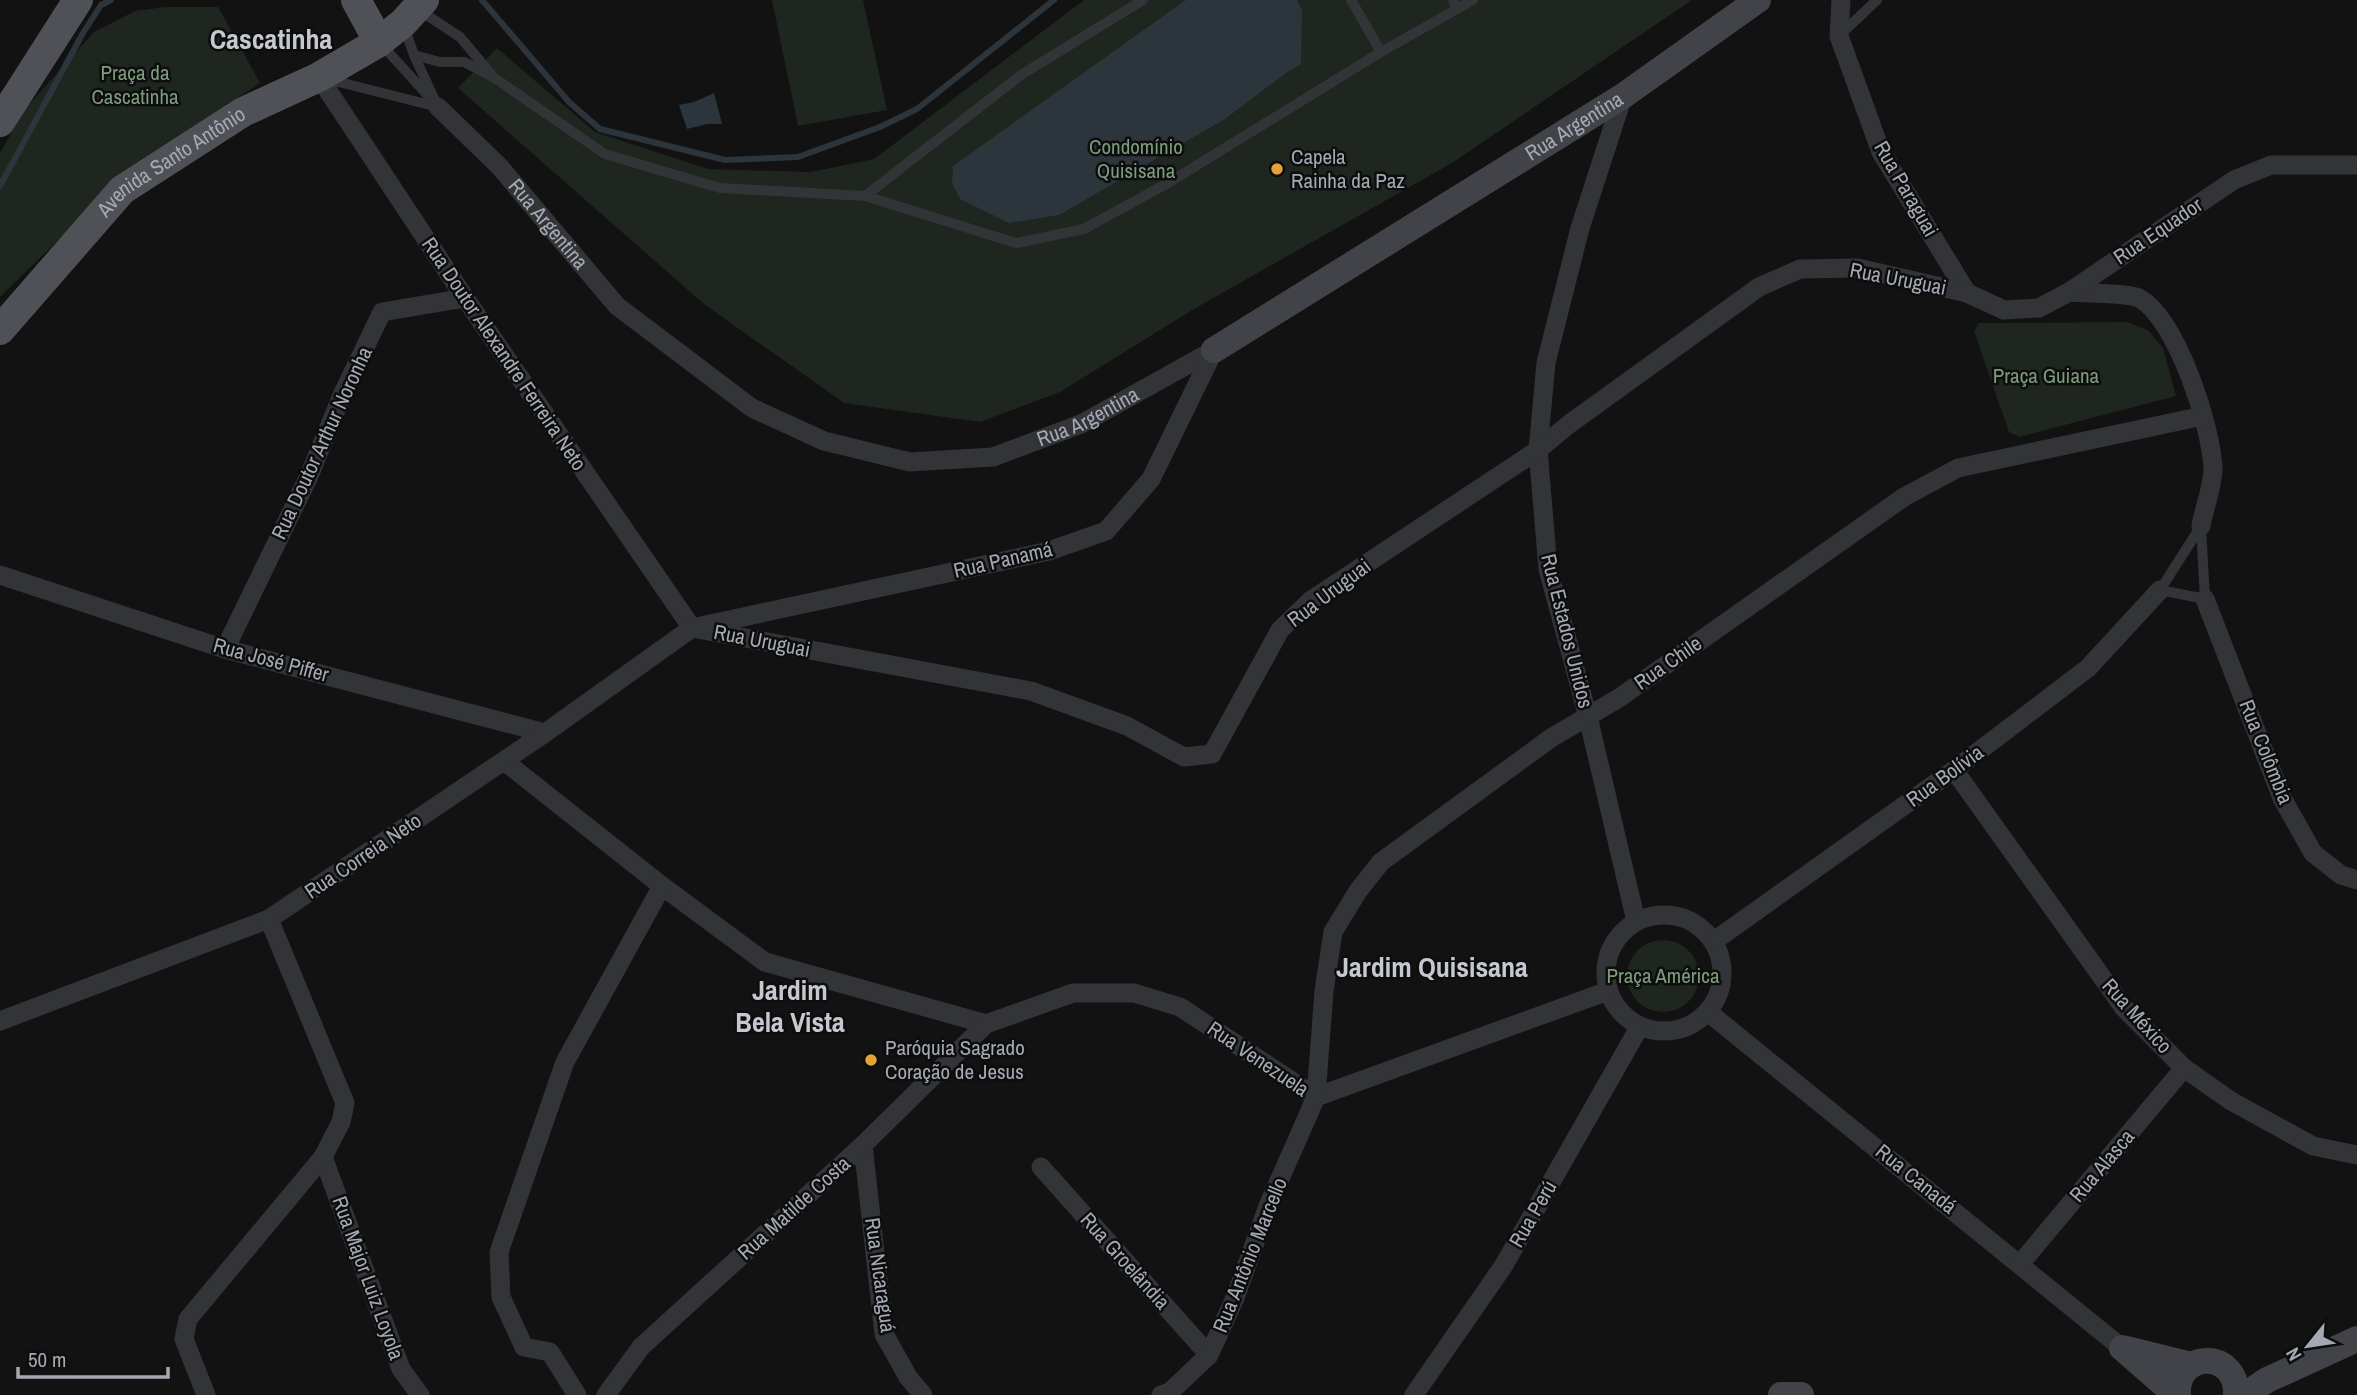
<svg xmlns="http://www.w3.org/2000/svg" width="2357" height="1395" font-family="'Archivo Narrow',sans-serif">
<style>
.green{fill:#1e261f}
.water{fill:#2c353b}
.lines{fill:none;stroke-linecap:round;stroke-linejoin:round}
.stream{stroke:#2c353b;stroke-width:6}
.lane{stroke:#333438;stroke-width:10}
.street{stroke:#333438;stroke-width:19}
.secondary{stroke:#414348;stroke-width:26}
.primary{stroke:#4f5157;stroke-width:30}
.poi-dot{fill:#e4a239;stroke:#0d0d0e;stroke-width:2.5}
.labels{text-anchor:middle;stroke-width:5;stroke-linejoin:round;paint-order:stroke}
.park-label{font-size:21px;fill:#7c9d7d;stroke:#0d0d0e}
.street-label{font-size:21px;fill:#a4a9b3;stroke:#0d0d0e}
.poi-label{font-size:21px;fill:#a4a9b3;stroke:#0d0d0e;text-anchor:start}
.district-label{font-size:28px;font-weight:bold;fill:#c5c8cf;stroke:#0d0d0e}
</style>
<rect width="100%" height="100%" fill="#121213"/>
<path class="green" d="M772,0H863L887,110L798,126Z
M1084,0H1692L1452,163L1194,309L1060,392L980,422L844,403L704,304L458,88L497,48L595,132L708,169L811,172L874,159Z
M165,7H218L260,83L133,167L0,297V153L24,110L94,32L135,11Z
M2127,322L2149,331L2163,348L2176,396L2019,437L2009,432L1974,331L1979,323Z
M1627 976a36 36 0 1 1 72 0a36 36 0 1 1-72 0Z"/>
<path class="water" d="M1186,0H1297L1302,10L1301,64L1286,73L1225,119L1059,215L1009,223L960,199L952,183L953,166Z
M714,93L722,124H707L687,129L679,105L694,102Z"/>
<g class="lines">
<path class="stream" d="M482,0L569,102L600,129L725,160L798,157L880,127L917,109L1054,0
M0,186L83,33L101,5L111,0"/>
<path class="lane" d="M1351,0L1381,52
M1457,9L1473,0
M419,10L460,37L491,74
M404,27L414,55L438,107
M1842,33L1877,0
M382,45L431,99
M414,55L440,62H464L493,77L605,154L720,188L865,196L1021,75L1143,0
M327,79L438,107
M865,196L1016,243L1084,229L1168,183L1381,52L1457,9L1453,0
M2201,526L2205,599L2160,590Z"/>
<g class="street">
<path d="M1841,0L1839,36L1881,152L1967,293"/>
<path d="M319,77L465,298L692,628"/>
<path d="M1623,96L1580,228L1546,363L1538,450L1548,569L1588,717L1636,921"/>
<path id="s1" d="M438,107L499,166L617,306L752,408L824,441L910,462L993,457L1081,424L1214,350"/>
<path d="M2069,292C2083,293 2129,293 2139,298C2177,319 2211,426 2213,468C2213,486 2204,508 2201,526"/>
<path d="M0,575L225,649L545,733"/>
<path d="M2205,599L2282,798L2313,853L2341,875L2357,880"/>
<path d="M692,628L1031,691L1127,726L1184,757L1212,754L1280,630L1310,601L1538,450L1568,425L1759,287L1800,269L1858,268L1967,293L2004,310L2039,308L2069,292L2234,180L2271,165H2357"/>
<path d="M225,649L309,476L343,393L382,312L465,298"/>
<path d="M504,761L662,886L765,962L986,1024"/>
<path d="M1954,770L2124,1008L2184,1068L2231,1101L2313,1146L2357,1155"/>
<circle cx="1664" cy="973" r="58"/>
<path d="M1714,941L1954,770L2088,668L2160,590"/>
<path d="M1708,1012L2122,1348"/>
<path d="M0,1021L269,919L545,733L692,628L1049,551L1106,531L1151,479L1214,350"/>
<path d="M863,1145L884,1334L908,1377L923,1395"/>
<path d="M323,1157L401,1369L420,1395"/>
<path d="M1041,1167L1209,1355"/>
<path d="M2020,1264L2184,1068"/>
<path d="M206,1395L184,1339L188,1319L323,1157L341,1122L345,1103L269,919"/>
<path d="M577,1395L550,1352L524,1347L501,1297L499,1252L565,1062L662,886"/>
<path d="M606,1395L641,1347L863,1145L986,1024L1073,993H1134L1180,1007L1316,1097L1608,991"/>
<path d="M1161,1395L1170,1392L1209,1355L1235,1298L1268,1206L1316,1097L1324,991L1333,932L1358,891L1381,862L1551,738L1619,698L1904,497L1958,468L2203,416"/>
<path d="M1414,1395L1504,1265L1640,1026"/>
</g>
<g class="secondary">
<path id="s2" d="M1214,350L1623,96L1758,0"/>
<path d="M2122,1348L2176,1395"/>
<path d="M2127,1349L2192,1365"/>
<path d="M1781,1395H1801"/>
<path d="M2178,1395C2175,1350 2238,1349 2236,1395"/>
<path d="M2245,1395L2267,1380L2357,1339"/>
</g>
<g class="primary">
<path d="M356,0L379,42"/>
<path d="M0,122L78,0"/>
<path id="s3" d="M0,330L122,190L243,112L319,77L379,42L403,23L424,0"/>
</g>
</g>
<g class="poi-dot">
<circle cx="1277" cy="169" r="7"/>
<circle cx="871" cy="1060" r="7"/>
</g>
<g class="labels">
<g class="park-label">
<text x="135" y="80">Praça da<tspan x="135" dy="24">Cascatinha</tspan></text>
<text x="1136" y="154">Condomínio<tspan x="1136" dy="24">Quisisana</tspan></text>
<text x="2046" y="383">Praça Guiana</text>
<text x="1663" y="983">Praça América</text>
</g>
<g class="street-label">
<text dy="7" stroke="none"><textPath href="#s2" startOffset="424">Rua Argentina</textPath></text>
<text dy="7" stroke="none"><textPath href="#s3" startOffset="242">Avenida Santo Antônio</textPath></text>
<text transform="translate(1906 189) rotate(60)" y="7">Rua Paraguai</text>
<text dy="7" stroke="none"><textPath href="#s1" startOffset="161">Rua Argentina</textPath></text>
<text transform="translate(2158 231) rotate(-34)" y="7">Rua Equador</text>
<text transform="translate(1898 279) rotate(11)" y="7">Rua Uruguai</text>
<text transform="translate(504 354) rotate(56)" y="7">Rua Doutor Alexandre Ferreira Neto</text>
<text dy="7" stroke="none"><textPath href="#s1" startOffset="791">Rua Argentina</textPath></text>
<text transform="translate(322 443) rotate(-65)" y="7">Rua Doutor Arthur Noronha</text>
<text transform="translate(1003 560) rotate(-13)" y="7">Rua Panamá</text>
<text transform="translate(1329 593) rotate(-37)" y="7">Rua Uruguai</text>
<text transform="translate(1567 631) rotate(76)" y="7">Rua Estados Unidos</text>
<text transform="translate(762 641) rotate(11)" y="7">Rua Uruguai</text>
<text transform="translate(271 660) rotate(15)" y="7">Rua José Piffer</text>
<text transform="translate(1668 663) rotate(-35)" y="7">Rua Chile</text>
<text transform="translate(2266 752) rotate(68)" y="7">Rua Colômbia</text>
<text transform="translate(1945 776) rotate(-36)" y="7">Rua Bolívia</text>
<text transform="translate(363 856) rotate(-34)" y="7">Rua Correia Neto</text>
<text transform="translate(2137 1016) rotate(48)" y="7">Rua México</text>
<text transform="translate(1258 1059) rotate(34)" y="7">Rua Venezuela</text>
<text transform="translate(2102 1166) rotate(-50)" y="7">Rua Alasca</text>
<text transform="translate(1916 1179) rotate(39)" y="7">Rua Canadá</text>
<text transform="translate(794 1208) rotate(-42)" y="7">Rua Matilde Costa</text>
<text transform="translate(1533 1214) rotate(-60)" y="7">Rua Perú</text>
<text transform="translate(1250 1255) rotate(-68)" y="7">Rua Antônio Marcello</text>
<text transform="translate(1125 1261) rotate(48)" y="7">Rua Groelândia</text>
<text transform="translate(880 1275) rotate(82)" y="7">Rua Nicaraguá</text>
<text transform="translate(368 1278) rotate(70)" y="7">Rua Major Luiz Loyola</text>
</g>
<g class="poi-label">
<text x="1291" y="164">Capela<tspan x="1291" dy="24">Rainha da Paz</tspan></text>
<text x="885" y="1055">Paróquia Sagrado<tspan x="885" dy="24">Coração de Jesus</tspan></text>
</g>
<g class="district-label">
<text x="271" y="49">Cascatinha</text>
<text x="1432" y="977">Jardim Quisisana</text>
<text x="790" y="1000">Jardim<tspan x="790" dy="32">Bela Vista</tspan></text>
</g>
</g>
<g transform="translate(2308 1346) rotate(240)" stroke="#0d0d0e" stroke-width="5" paint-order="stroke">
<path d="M0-5L12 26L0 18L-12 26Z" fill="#a4a9b3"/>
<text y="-10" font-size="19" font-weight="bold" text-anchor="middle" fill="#a4a9b3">N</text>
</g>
<path d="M18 1367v10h150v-10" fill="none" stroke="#a4a9b3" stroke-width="3.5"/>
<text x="28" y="1367" font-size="21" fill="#a4a9b3" stroke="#0d0d0e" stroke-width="5" paint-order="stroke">50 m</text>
</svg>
